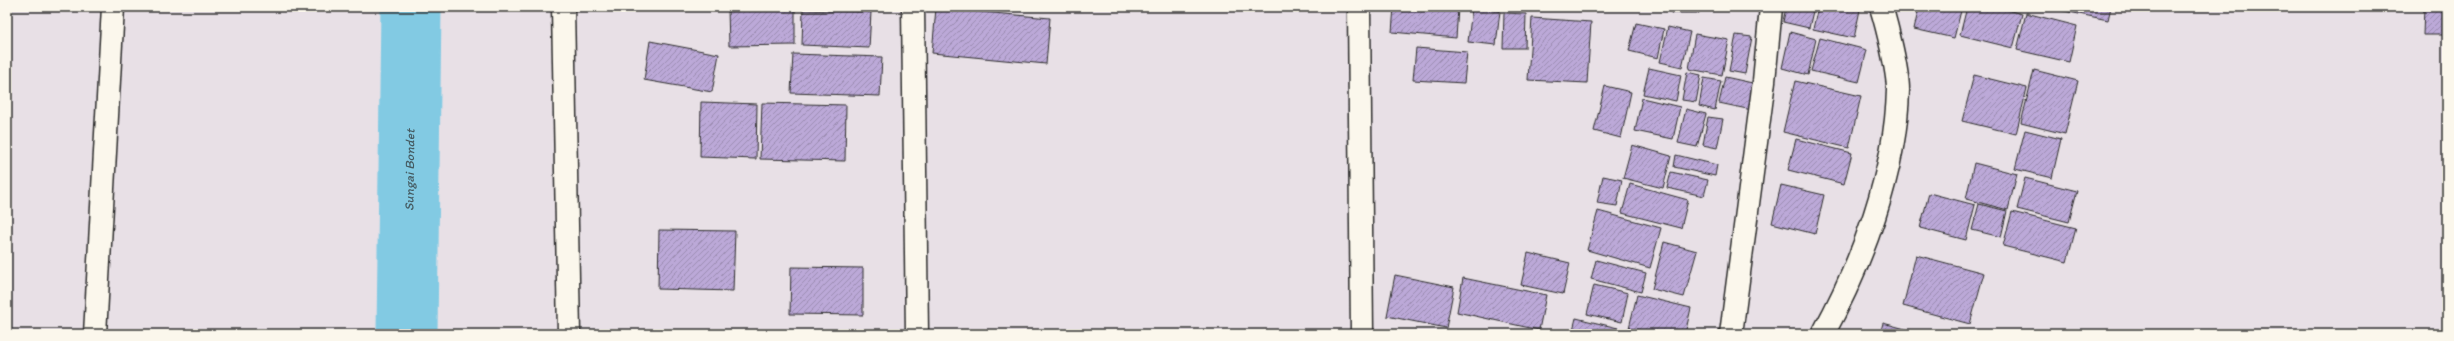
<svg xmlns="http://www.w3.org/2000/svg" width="2454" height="341" font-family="Itim,sans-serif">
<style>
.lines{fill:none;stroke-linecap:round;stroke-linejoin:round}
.river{stroke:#82cae3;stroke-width:61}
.building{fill:url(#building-hatch);stroke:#2b2b2b}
.minor-casing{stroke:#2b2b2b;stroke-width:25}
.minor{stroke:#fbf7ec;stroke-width:22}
.labels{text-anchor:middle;stroke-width:4;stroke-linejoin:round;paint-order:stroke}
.water-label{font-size:13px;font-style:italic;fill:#455b62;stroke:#fbf7ec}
</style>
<defs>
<pattern id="building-hatch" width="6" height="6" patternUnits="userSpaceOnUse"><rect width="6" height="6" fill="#bca9d8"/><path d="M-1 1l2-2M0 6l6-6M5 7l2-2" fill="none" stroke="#998aaf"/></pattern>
</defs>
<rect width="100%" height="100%" fill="#e8e0e6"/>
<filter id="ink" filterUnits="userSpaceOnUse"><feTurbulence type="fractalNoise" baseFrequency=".025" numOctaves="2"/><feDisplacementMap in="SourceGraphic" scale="8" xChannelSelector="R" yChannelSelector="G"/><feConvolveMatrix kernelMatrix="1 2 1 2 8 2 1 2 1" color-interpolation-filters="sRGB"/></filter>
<g filter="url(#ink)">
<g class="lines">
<path class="river" id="s1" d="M407,334L411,7"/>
</g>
<path class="building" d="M1394,7L1458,8L1456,38L1392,32Z
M1670,7H1699V13H1671Z
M1786,7H1814L1809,28L1783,22Z
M1818,7H1847L1860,10L1854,38L1813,29Z
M1919,7H1962L1954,38L1914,29Z
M1967,7H1996L2022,14L2013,48L1960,35Z
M2045,7H2111L2108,20Z
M2424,7H2447V35H2423Z
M936,8L1050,18L1046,64L932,53Z
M1472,8L1500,11L1496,45L1468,42Z
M728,9H795V45L729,46Z
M803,10L871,12L869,48L802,45Z
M1504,13L1526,14L1525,48H1503Z
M2026,13L2077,26L2069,62L2017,50Z
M1532,18L1591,22L1587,83L1528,80Z
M1636,23L1664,29L1658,58L1629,51Z
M1668,27L1690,32L1682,67L1660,62Z
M1790,32L1816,39L1808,75L1782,68Z
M1695,34L1729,40L1722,75L1689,69Z
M1736,35L1752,37L1745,74L1729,71Z
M1820,38L1867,50L1859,82L1811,71Z
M650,41L719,54L712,92L644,80Z
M1416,48L1467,52L1464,83L1413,80Z
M793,54L882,57L880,96L791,93Z
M1649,68L1681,75L1676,101L1643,94Z
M2034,70L2078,81L2065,134L2021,123Z
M1687,72L1701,75L1696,102L1682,100Z
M1974,75L2027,88L2016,134L1962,121Z
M1725,77L1757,84L1752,110L1719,103Z
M1704,78L1721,81L1715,110L1699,106Z
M1795,81L1861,96L1849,148L1783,132Z
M1605,86L1631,92L1621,138L1594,131Z
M1642,98L1680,107L1673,139L1635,131Z
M701,102L757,104L756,159L700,157Z
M762,103L846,105L845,161L760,159Z
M1686,109L1706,114L1697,147L1678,143Z
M1708,117L1723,119L1717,148L1703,145Z
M2025,130L2061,139L2052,178L2015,169Z
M1796,139L1852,153L1844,184L1788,170Z
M1632,145L1671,156L1663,188L1623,178Z
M1676,155L1717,165L1715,176L1674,167Z
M1974,163L2017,174L2008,210L1966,199Z
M1671,172L1708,180L1704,196L1667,188Z
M1603,176L1622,180L1617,206L1597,203Z
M2025,178L2077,191L2069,222L2017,209Z
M1630,184L1688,200L1681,228L1622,213Z
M1781,185L1824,195L1815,234L1772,223Z
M1929,193L1975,205L1966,240L1920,228Z
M1979,204L2007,211L2001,237L1972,230Z
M1598,211L1661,228L1650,268L1587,250Z
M2012,212L2076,228L2067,262L2003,246Z
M659,230L735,231L733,291L658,289Z
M1664,242L1697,251L1684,297L1652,289Z
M1528,253L1570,263L1563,294L1521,285Z
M1916,255L1984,273L1970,324L1903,306Z
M1596,260L1646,273L1641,292L1591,279Z
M791,267L863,268V315L790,314Z
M1395,275L1454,287L1446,328L1387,316Z
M1463,278L1546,295L1539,330L1457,312Z
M1594,285L1628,293L1622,322L1587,314Z
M1637,295L1691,308L1685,334H1656L1629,328Z
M1576,318L1618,328L1617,334H1572Z
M1883,323L1924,334H1880Z"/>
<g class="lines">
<g class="minor-casing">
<path id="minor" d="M563,7L569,334
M913,7L917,334
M1359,7L1362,334
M95,334L113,7
M1731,334L1764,81L1771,7
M1823,334C1862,263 1896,172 1898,90C1898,71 1887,26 1881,7"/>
</g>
<use href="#minor" class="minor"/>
</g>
</g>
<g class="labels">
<g class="water-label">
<text dy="5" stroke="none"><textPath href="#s1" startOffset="164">Sungai Bondet</textPath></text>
</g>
</g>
<rect width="2454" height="341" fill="none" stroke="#fbf7ec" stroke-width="24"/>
<rect x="12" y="12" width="2430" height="317" fill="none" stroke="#2b2b2b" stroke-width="1.5" filter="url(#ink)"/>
</svg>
